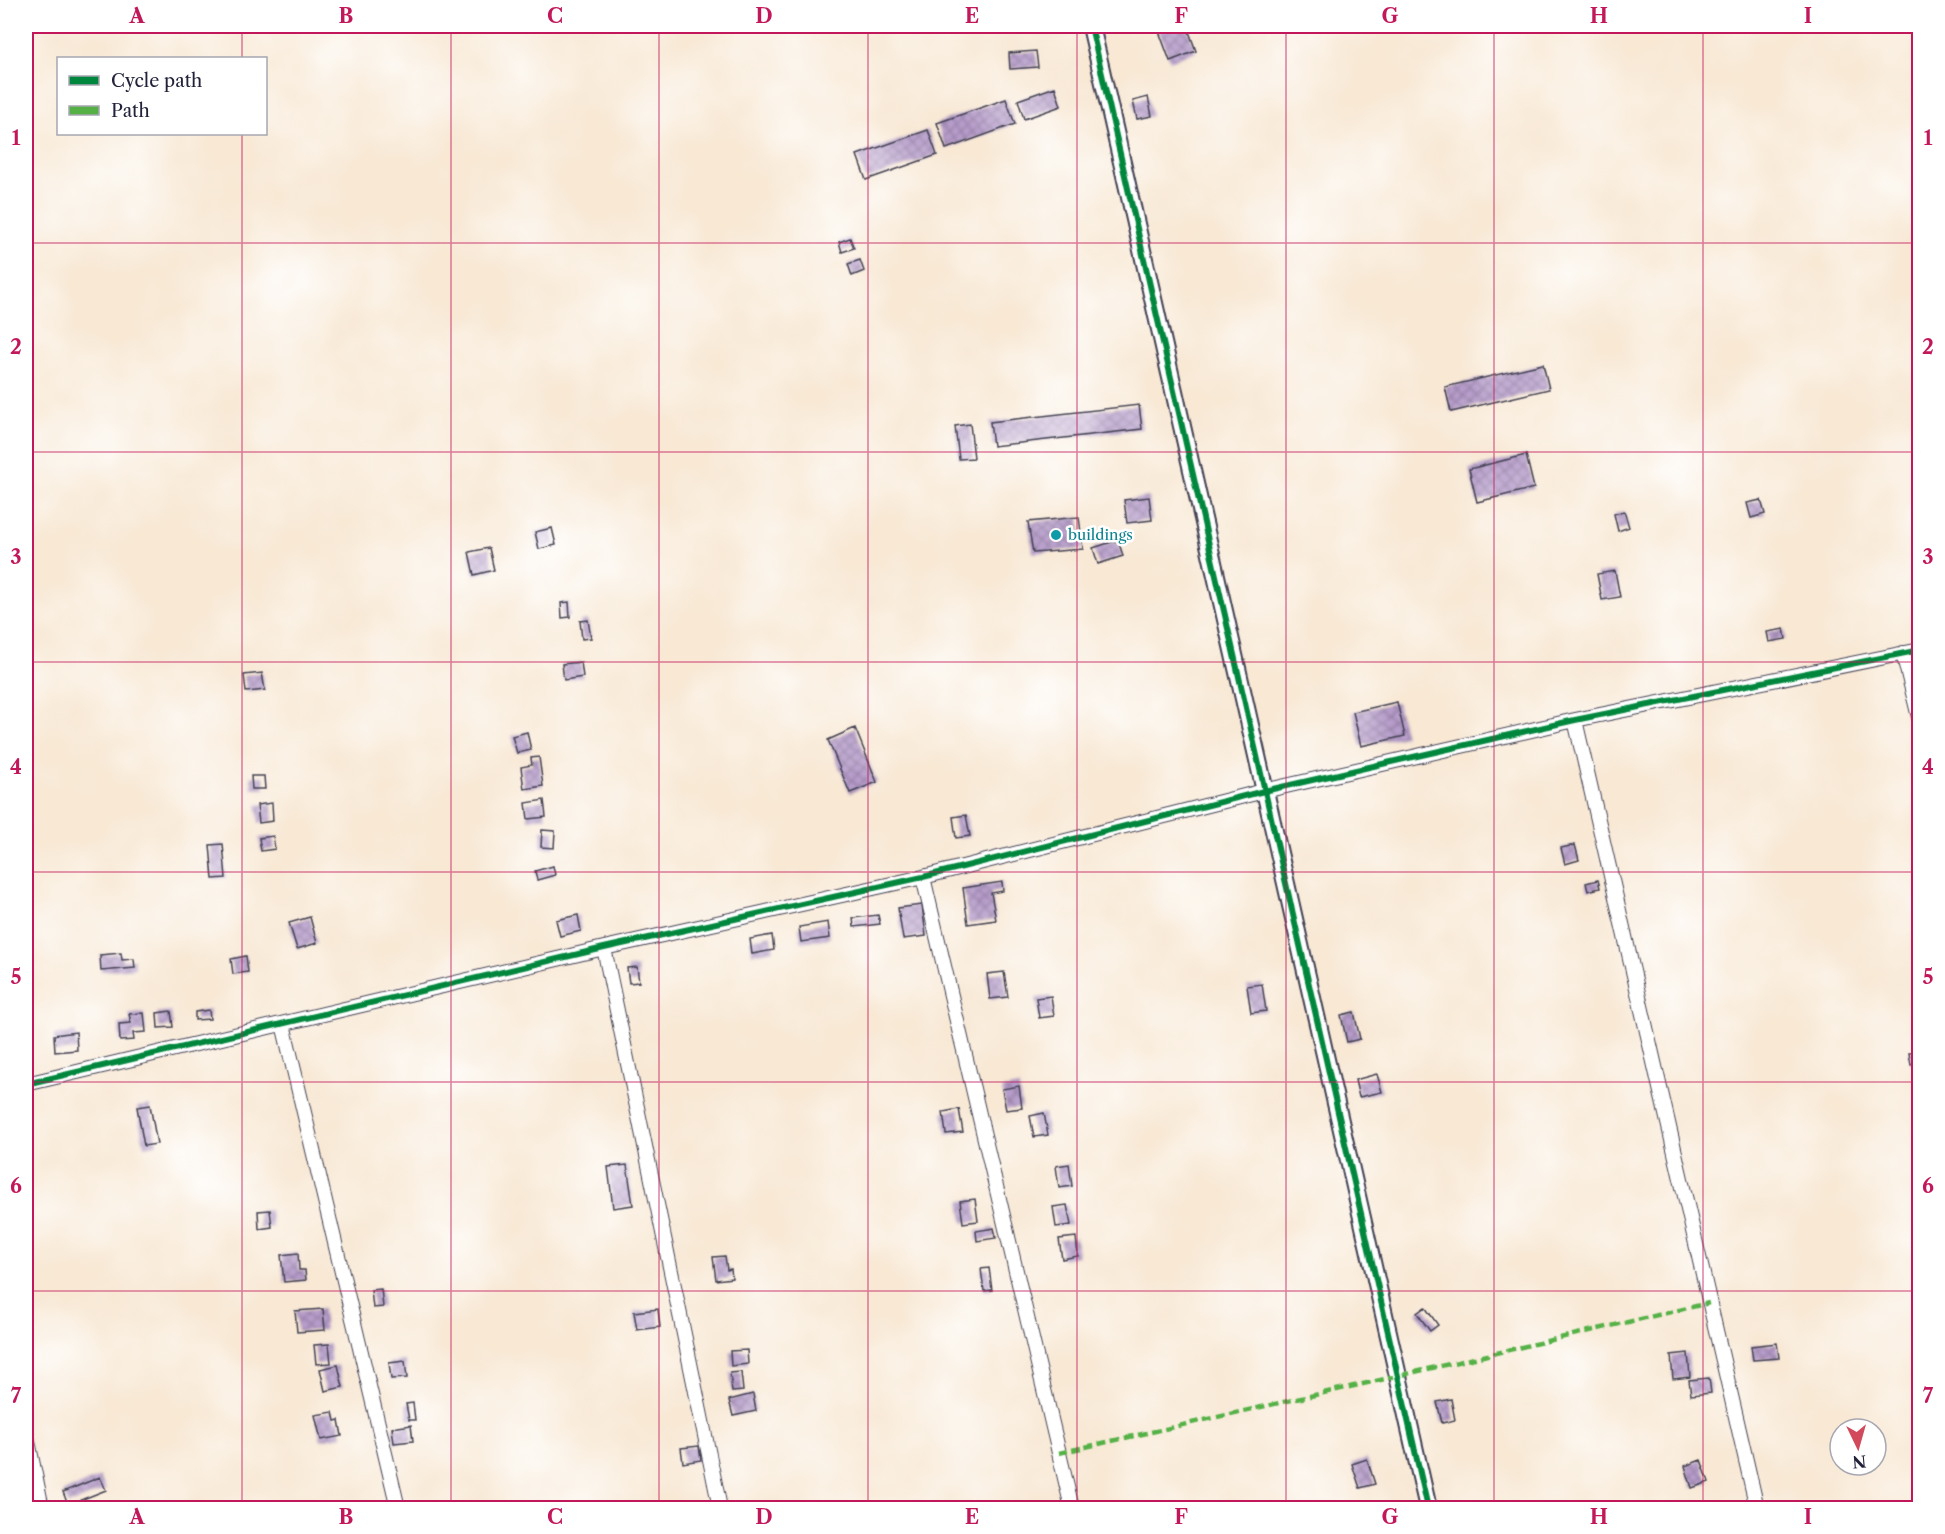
<svg xmlns="http://www.w3.org/2000/svg" width="1945" height="1534" font-family="'Libre Caslon Text',serif">
<style>
.building{fill:url(#building-cross-hatch)}
.lines{fill:none;stroke-linecap:round;stroke-linejoin:round}
.minor-casing{stroke:#424052;stroke-width:16}
.tertiary-casing{stroke:#424052;stroke-width:20}
.minor{stroke:#fff;stroke-width:14}
.tertiary{stroke:#fff;stroke-width:16}
.quiet{stroke:#55b146;stroke-width:4.5;stroke-dasharray:9 4.5;stroke-linecap:butt}
.cycleway-casing{stroke:#fff;stroke-width:10}
.cycleway{stroke:#00873e;stroke-width:6}
.grid{fill:none;stroke:#c2185b;stroke-width:1.5;stroke-opacity:0.55}
.culture-dot{fill:#0f9aa8;stroke:#fff;stroke-width:2}
.labels{text-anchor:middle;stroke-width:5;stroke-linejoin:round;paint-order:stroke}
.culture-label{font-size:15px;fill:#0d838f;stroke:#fff;text-anchor:start}
.neatline{fill:none;stroke:#c2185b;stroke-width:2}
.grid-label{font-size:20px;text-anchor:middle;font-weight:bold;fill:#c2185b}
</style>
<defs>
<pattern id="building-cross-hatch" width="8" height="8" patternUnits="userSpaceOnUse" patternTransform="scale(1.5)"><rect width="8" height="8" fill="#b69cca"/><path d="M0 0l8 8M0 8l8-8" fill="none" stroke="#947fa5"/></pattern>
</defs>
<rect width="100%" height="100%" fill="#fff"/>
<filter id="ink" filterUnits="userSpaceOnUse"><feTurbulence type="fractalNoise" baseFrequency=".0167" numOctaves="2"/><feDisplacementMap in="SourceGraphic" scale="12" xChannelSelector="R" yChannelSelector="G"/><feConvolveMatrix kernelMatrix="1 2 1 2 8 2 1 2 1" color-interpolation-filters="sRGB"/></filter>
<filter id="wash" filterUnits="userSpaceOnUse"><feTurbulence type="fractalNoise" baseFrequency=".008" numOctaves="4" result="noise"/><feDisplacementMap in="SourceGraphic" scale="24" xChannelSelector="R" yChannelSelector="G"/><feGaussianBlur stdDeviation="1.35" result="paint"/><feColorMatrix in="noise" values="0 0 0 0 0 0 0 0 0 0 0 0 0 0 0 0 0 1.4 0 .05"/><feComposite in="paint" operator="in"/></filter>
<g filter="url(#wash)">
<rect width="100%" height="100%" fill="#f8e8d4"/>
<g id="blocks">
<path class="building" d="M1157,26H1187L1196,51L1170,61Z
M1036,51L1038,67L1010,69L1009,53Z
M1055,87L1061,106L1024,119L1018,100Z
M1148,97L1152,116L1137,119L1133,101Z
M1006,99L1015,124L946,149L937,123Z
M928,130L937,155L866,180L857,155Z
M850,238L854,248L842,252L839,242Z
M860,260L864,271L852,276L848,264Z
M1543,364L1549,389L1451,412L1445,387Z
M1139,405L1142,429L993,446L990,422Z
M970,424L974,458L959,459L955,426Z
M1526,455L1534,488L1477,502L1469,469Z
M1149,497L1152,520L1127,523L1124,500Z
M1761,500L1765,514L1751,518L1747,503Z
M1624,511L1629,527L1618,531L1614,514Z
M1079,517L1083,549L1033,553L1028,522Z
M552,528L556,545L539,549L535,532Z
M1118,540L1123,556L1098,564L1093,548Z
M489,548L494,570L474,575L469,552Z
M1615,571L1620,597L1602,600L1597,574Z
M569,602L570,617L562,618L561,603Z
M588,620L591,638L582,639L580,621Z
M1784,629L1786,639L1769,642L1767,632Z
M581,662L583,677L564,680L562,664Z
M262,673L265,690L246,692L244,675Z
M1397,702L1405,736L1361,746L1353,712Z
M855,728L877,782L850,793L828,740Z
M527,732L531,750L517,753L512,736Z
M539,757L543,786L524,789L521,767L532,765L531,758Z
M251,776H264L265,789H252Z
M544,800L546,817L528,819L526,803Z
M272,803L273,821L259,823L257,805Z
M966,815L970,836L956,838L953,817Z
M542,830L555,831L554,848L541,847Z
M273,836L275,849L261,851L259,838Z
M223,844L226,878L213,879L210,845Z
M1575,845L1579,860L1565,864L1561,848Z
M553,866L555,875L537,880L535,871Z
M1598,880L1600,888L1588,891L1586,883Z
M1002,882L1003,891L991,893L996,920L968,924L963,888Z
M922,905L926,936L903,939L898,908Z
M578,915L581,931L560,936L556,920Z
M878,915L880,924L854,927L853,918Z
M310,917L317,943L297,949L289,923Z
M828,922L830,938L801,942L799,927Z
M772,935L774,950L752,954L750,939Z
M121,953L122,960L134,959L135,968L101,971L100,955Z
M246,956L248,972L233,974L231,959Z
M637,967L639,982L629,983L627,968Z
M1004,972L1008,997L990,999L987,974Z
M1262,984L1266,1011L1251,1013L1247,986Z
M1051,996L1054,1016L1039,1018L1036,998Z
M209,1010L210,1019L195,1020V1012Z
M171,1011L173,1027L158,1028L157,1013Z
M1354,1012L1360,1039L1347,1042L1341,1015Z
M144,1013L146,1032L133,1033L134,1040L120,1041L119,1024L131,1023L129,1014Z
M76,1032L77,1050L55,1052L54,1035Z
M1920,1052V1064L1911,1065L1909,1053Z
M1377,1074L1382,1092L1359,1097L1355,1080Z
M1019,1086L1022,1108L1006,1110L1002,1089Z
M150,1105L157,1144L144,1146L137,1107Z
M959,1109L963,1132L946,1134L943,1112Z
M1044,1113L1048,1135L1034,1137L1030,1116Z
M1069,1164L1072,1186L1059,1188L1056,1166Z
M627,1165L633,1205L613,1208L608,1167Z
M975,1199L978,1221L963,1223L960,1201Z
M1067,1205L1071,1225L1056,1227L1053,1207Z
M270,1210L272,1227L259,1229L258,1211Z
M994,1228L996,1238L977,1241L976,1231Z
M1076,1237L1078,1256L1062,1259L1059,1239Z
M298,1253L299,1270H305L306,1280L284,1282L281,1255Z
M725,1256L727,1270L731,1269L732,1278L716,1280L713,1257Z
M989,1268L992,1290L984,1291L981,1269Z
M381,1289L383,1307L373,1308L371,1290Z
M1425,1307L1438,1325L1430,1331L1417,1313Z
M323,1309L325,1330L297,1332L295,1311Z
M658,1309L660,1327L637,1330L634,1312Z
M1777,1343L1779,1358L1753,1360L1751,1346Z
M329,1344L331,1363L316,1364L314,1345Z
M747,1350L748,1364L731,1366L730,1351Z
M1688,1353L1690,1377L1673,1379L1671,1355Z
M405,1361L407,1378L391,1379L389,1363Z
M338,1365L343,1387L325,1391L320,1369Z
M741,1372L743,1391L732,1392L730,1373Z
M1709,1378L1711,1393L1691,1395L1689,1380Z
M753,1394L756,1411L733,1416L729,1400Z
M1451,1399L1455,1420L1442,1423L1437,1402Z
M413,1403L415,1420H409L406,1404Z
M333,1412L335,1421L339,1420L342,1436L321,1440L315,1415Z
M411,1425L413,1441L394,1443L392,1428Z
M699,1446L701,1460L683,1463L681,1448Z
M1367,1459L1375,1484L1360,1488L1352,1464Z
M1701,1460L1709,1482L1692,1488L1685,1466Z
M100,1477L106,1490L68,1505L63,1492Z"/>
</g>
</g>
<g filter="url(#ink)">
<use href="#blocks" fill-opacity="0" stroke="#424052" stroke-width="1.5"/>
<g class="lines">
<g class="minor-casing">
<path id="minor" d="M1903,653L1920,721
M1575,720L1757,1508
M923,877L1072,1508
M604,948L720,1508
M283,1024L398,1508
M26,1084L604,948L923,877L1264,791L1575,720L1920,650
M26,1432L42,1508"/>
</g>
<g class="tertiary-casing">
<path id="tertiary" d="M1091,26L1428,1508"/>
</g>
<use href="#minor" class="minor"/>
<use href="#tertiary" class="tertiary"/>
<path class="quiet" d="M1059,1453L1398,1376L1709,1303"/>
<g class="cycleway-casing">
<path id="cycleway" d="M1091,26L1428,1508
M26,1084L604,948L923,877L1264,791L1575,720L1920,650"/>
</g>
<use href="#cycleway" class="cycleway"/>
</g>
</g>
<path class="grid" d="M242,26V58M451,26V1508M659,26V1508M868,26V1508M1077,26V1508M1286,26V1508M1494,26V1508M1703,26V1508M242,134V1508M26,243H1920M26,452H1920M26,662H1920M26,872H1920M26,1082H1920M26,1291H1920"/>
<circle class="culture-dot" cx="1056" cy="535" r="6"/>
<g class="labels">
<g class="culture-label">
<text x="1068" y="540">buildings</text>
</g>
</g>
<rect width="1945" height="1534" fill="none" stroke="#fff" stroke-width="66"/>
<rect x="57" y="57" width="210" height="78" fill="#ffffff" stroke="#a7a7b1" stroke-width="1.5"/>
<rect x="69" y="76" width="30" height="9" fill="#00873e" stroke="#a7a7b1" stroke-width="1.5"/>
<text x="111" y="87" font-size="18" fill="#22223b">Cycle path</text>
<rect x="69" y="106" width="30" height="9" fill="#55b146" stroke="#a7a7b1" stroke-width="1.5"/>
<text x="111" y="117" font-size="18" fill="#22223b">Path</text>
<g transform="translate(1858 1447) rotate(175)"><circle r="28" fill="#ffffff" stroke="#a7a7b1" stroke-width="1.5"/>
<path d="M0-4.5L10 22L0 15L-10 22Z" fill="#d1495b"/>
<text y="-9" font-size="16" font-weight="bold" text-anchor="middle" fill="#22223b">N</text>
</g>
<rect x="33" y="33" width="1879" height="1468" class="neatline"/>
<g class="grid-label">
<text x="137" y="23">A</text>
<text x="346" y="23">B</text>
<text x="555" y="23">C</text>
<text x="764" y="23">D</text>
<text x="972" y="23">E</text>
<text x="1181" y="23">F</text>
<text x="1390" y="23">G</text>
<text x="1599" y="23">H</text>
<text x="1808" y="23">I</text>
<text x="16" y="145">1</text>
<text x="1928" y="145">1</text>
<text x="16" y="354">2</text>
<text x="1928" y="354">2</text>
<text x="16" y="564">3</text>
<text x="1928" y="564">3</text>
<text x="16" y="774">4</text>
<text x="1928" y="774">4</text>
<text x="16" y="984">5</text>
<text x="1928" y="984">5</text>
<text x="16" y="1193">6</text>
<text x="1928" y="1193">6</text>
<text x="16" y="1403">7</text>
<text x="1928" y="1403">7</text>
<text x="137" y="1524">A</text>
<text x="346" y="1524">B</text>
<text x="555" y="1524">C</text>
<text x="764" y="1524">D</text>
<text x="972" y="1524">E</text>
<text x="1181" y="1524">F</text>
<text x="1390" y="1524">G</text>
<text x="1599" y="1524">H</text>
<text x="1808" y="1524">I</text>
</g>
</svg>
